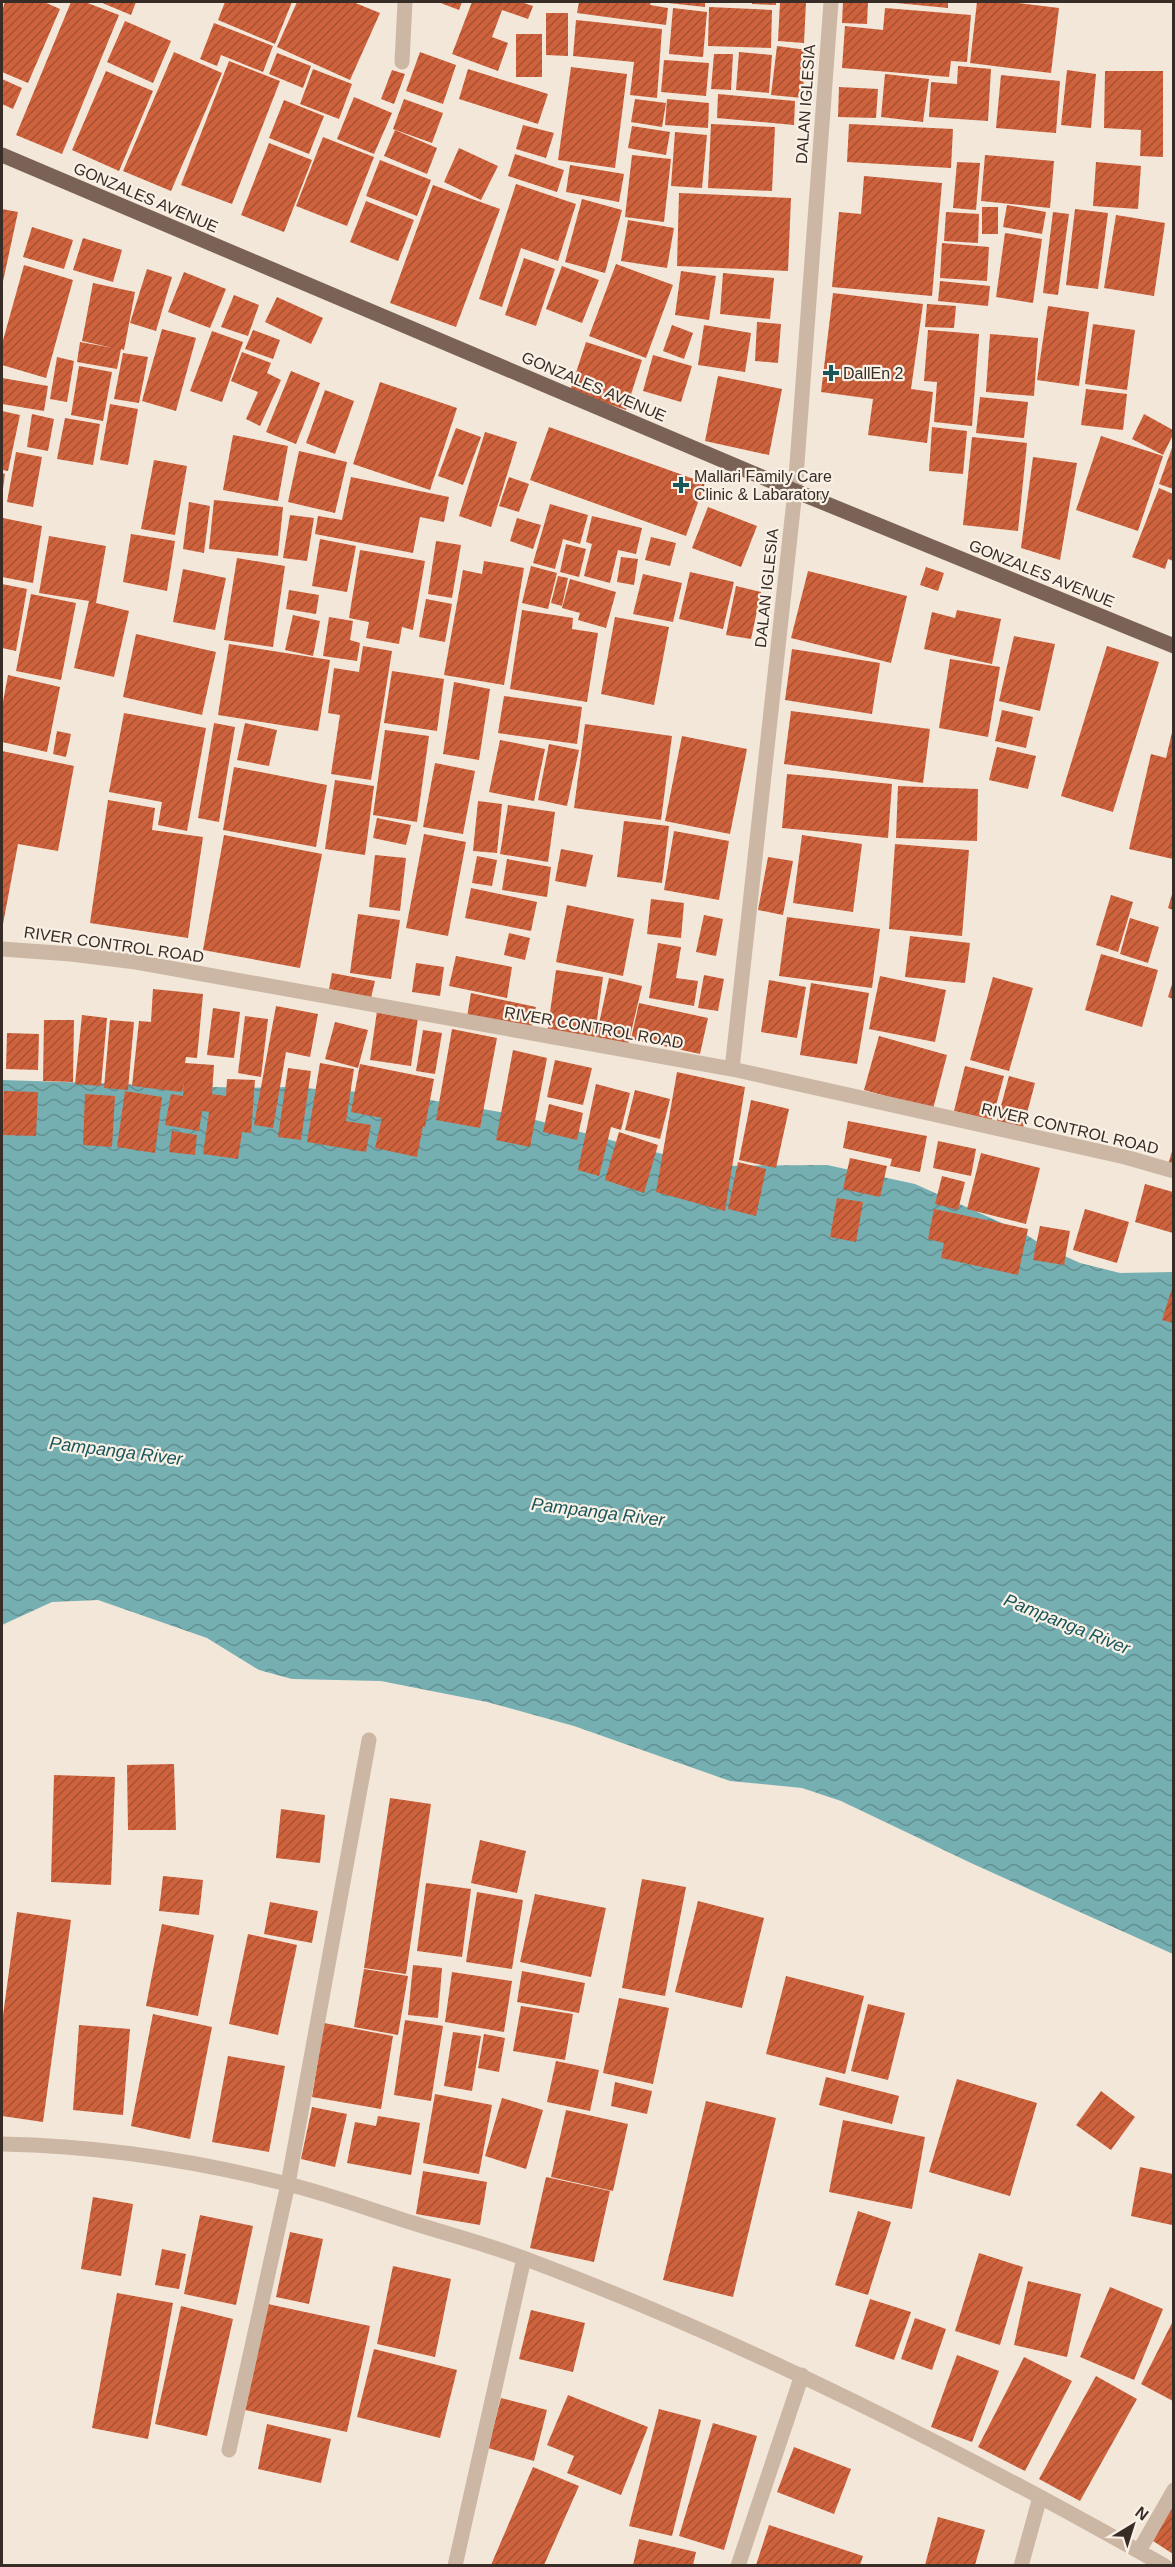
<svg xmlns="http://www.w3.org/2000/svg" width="1175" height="2567" font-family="Arial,sans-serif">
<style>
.water{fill:url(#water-waves)}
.building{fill:url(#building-hatch)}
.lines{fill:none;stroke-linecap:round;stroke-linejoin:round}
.minor{stroke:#ccb7a5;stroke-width:15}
.major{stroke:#7a6356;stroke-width:15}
.poi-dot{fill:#19565b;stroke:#faf1e6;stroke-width:2}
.labels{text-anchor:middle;stroke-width:4.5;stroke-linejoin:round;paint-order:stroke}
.street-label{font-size:16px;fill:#372c26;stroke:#faf1e6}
.poi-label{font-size:16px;fill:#372c26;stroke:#faf1e6;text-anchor:start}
.water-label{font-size:18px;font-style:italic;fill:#19565b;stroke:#faf1e6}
</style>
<defs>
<pattern id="water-waves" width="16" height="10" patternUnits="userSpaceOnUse" patternTransform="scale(1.5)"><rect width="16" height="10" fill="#76afb2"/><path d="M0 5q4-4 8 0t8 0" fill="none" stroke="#628f91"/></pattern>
<pattern id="building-hatch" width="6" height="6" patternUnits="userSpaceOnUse" patternTransform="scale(1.5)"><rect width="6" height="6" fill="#ce623d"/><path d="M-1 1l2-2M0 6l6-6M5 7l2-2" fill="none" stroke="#a85133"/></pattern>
</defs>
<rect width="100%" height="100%" fill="#f3e7d9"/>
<path class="water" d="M2,1080L246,1088L289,1087L401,1095L517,1115L696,1163L720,1166L827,1165L915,1184L1022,1232L1047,1248L1080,1263L1120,1273L1173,1272V1954L971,1863L841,1801L802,1788L730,1781L574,1726L487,1702L381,1681L292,1679L259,1670L207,1638L98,1600L52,1602L2,1625Z"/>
<path class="building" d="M5,2H44L60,9L28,83L2,72V11Z
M71,2H85L119,15L62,154L16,135Z
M100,2H136L131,15Z
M225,2H292L275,44L218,20Z
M297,2H353L380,13L350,80L277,47Z
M438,2H462L459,10Z
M472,2H521L533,6L528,19L502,10L492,37L508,43L498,71L452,54Z
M579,2H651L650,5L668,8L666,25L577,13Z
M659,2H705V7Z
M752,2H776V5L752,4Z
M780,2H806L804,43L778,41Z
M843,2H868L867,24L842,23Z
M886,2H948V8Z
M977,2H1009L1059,8L1051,73L970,63Z
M709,7L772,10L771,48L708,46Z
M673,8L707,12L703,57L669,54Z
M885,8L971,15L967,62L951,61L949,77L842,68L845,26L883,30Z
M546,13H568V56L546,55Z
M576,20L662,29L657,98L630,95L634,62L573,56Z
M125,21L171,41L153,83L107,62Z
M214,23L273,46L263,72L221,55L217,66L200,59Z
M516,34H542V77H516Z
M777,46L807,50L802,98L771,95Z
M174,52L222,73L171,191L123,171Z
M420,52L456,65L443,104L406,91Z
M739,52L772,55L769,93L736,90Z
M277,53L311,66L303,88L269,74Z
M714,54H733L731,90L711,89Z
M664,60L709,63L706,96L661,92Z
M229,61L280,81L232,204L181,185Z
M958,66L991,69L988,121L929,117L931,82L957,84Z
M571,67L627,74L615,168L558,160Z
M313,69L352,84L339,119L300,104Z
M468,69L548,94L538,124L459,99Z
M392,70L405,74L394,104L381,99Z
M1067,70L1096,74L1091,128L1061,125Z
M106,71L153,91L119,171L72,150Z
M1105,71H1163V157L1140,156L1141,130L1104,128Z
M885,74L929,79L923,122L881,117Z
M1001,75L1060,81L1056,133L996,128Z
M2,79L22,88L13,109L2,104Z
M839,87L878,89L876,118L838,117Z
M718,94L795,101L794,125L717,118Z
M354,97L392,113L374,154L337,139Z
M404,99L443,113L432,143L393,129Z
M635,99L666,103L662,127L631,122Z
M667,99L709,103L708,128L665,125Z
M284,100L324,116L309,154L269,138Z
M711,124L775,127L772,191L708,188Z
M849,124L953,129L951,168L847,162Z
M523,125L554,133L546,158L516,149Z
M632,126L670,132L666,155L628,148Z
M395,130L437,148L427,174L384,156Z
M675,132L707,135L702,188L671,186Z
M323,137L374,157L347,226L296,206Z
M269,143L312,160L284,232L241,215Z
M459,148L498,166L481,200L444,182Z
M515,154L564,170L557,192L508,176Z
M632,155L671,159L664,222L625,217Z
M985,155L1054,161L1050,208L981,201Z
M380,160L431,180L417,216L366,196Z
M957,162L980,163L976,210L953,208Z
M1096,162L1141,166L1138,209L1093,206Z
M570,165L624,174L619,202L566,192Z
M864,176L942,183L932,296L832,287L839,212L861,214Z
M516,184L576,204L558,261L521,248L502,307L479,299Z
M433,185L500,209L456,327L390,303Z
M679,193L791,198L788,271L677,266Z
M582,199L622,210L605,273L565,262Z
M366,201L414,220L398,261L350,242Z
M1007,205L1046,212L1042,234L1003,227Z
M982,207H998V234H982Z
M2,209L18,212L2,286Z
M1075,209L1108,213L1098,289L1066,285Z
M946,212L979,214L978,243L944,241Z
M1053,212L1069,214L1058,295L1043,293Z
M1116,215L1165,223L1154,296L1104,288Z
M628,220L674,228L667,268L621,261Z
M32,227L73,240L64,269L23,257Z
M1005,233L1042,239L1033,303L996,297Z
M83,238L122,250L113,282L73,270Z
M942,243L989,247L987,281L940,278Z
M524,258L555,269L536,326L505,315Z
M616,264L673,285L646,358L589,336Z
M24,265L73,280L46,378L2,365V344Z
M562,266L599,280L582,323L546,309Z
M147,269L172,277L156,331L130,323Z
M681,271L716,276L709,320L675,315Z
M184,272L226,289L210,328L168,312Z
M723,273L774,278L770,319L720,314Z
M940,281L990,286L988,306L938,301Z
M93,283L135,292L124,350L121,349L117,369L77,362L80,342L113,348L82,341Z
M833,293L923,304L911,389L933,392L927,443L868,435L873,399L821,392Z
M234,295L259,305L248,336L221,327Z
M277,297L323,318L311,344L265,322Z
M927,304L956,306L954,328L925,327Z
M1048,306L1089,312L1079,386L1037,380Z
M757,322L781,324L778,363L755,361Z
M1093,324L1135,330L1127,390L1085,384Z
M672,325L693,333L684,359L663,351Z
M704,325L751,333L745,372L698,365Z
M162,329L196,338L176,411L142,401Z
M253,330L280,340L273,359L245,349Z
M928,330L979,334L972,426L934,422L937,382L924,381Z
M212,331L243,342L222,402L190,391Z
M990,334L1038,338L1034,396L986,392Z
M586,342L642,360L626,410L570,391Z
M242,352L271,363L267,373L281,380L260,426L246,419L258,392L231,381Z
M123,353L148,357L139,403L114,399Z
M653,355L692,366L681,402L643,391Z
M57,357L74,361L67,402L50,399Z
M79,366L112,372L103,421L71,415Z
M291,371L320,383L296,444L266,432Z
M718,376L782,389L769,455L705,441Z
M2,378L48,386L44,411L2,404Z
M380,382L457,408L430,490L353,464Z
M1086,389L1127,394L1123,430L1081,425Z
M325,390L354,401L335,454L306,443Z
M980,397L1028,402L1024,438L976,433Z
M110,404L138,409L128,465L100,460Z
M2,411L20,415L8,471L2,470Z
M32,414L54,419L48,451L27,447Z
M1144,414L1173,430V435L1163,455L1132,439Z
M65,418L100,424L93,465L57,459Z
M549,427L705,483L686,536L530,480Z
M932,427L967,431L963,474L929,471Z
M456,428L481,437L463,485L438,476Z
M485,432L517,442L491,527L459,516Z
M233,435L288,446L278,501L223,490Z
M1101,436L1163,456L1138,531L1076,510Z
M972,437L1027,443L1018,531L963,525Z
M1173,445V489L1159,484Z
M299,451L347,462L335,513L288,502Z
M16,452L42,457L33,507L7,502Z
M1033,457L1077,463L1060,560L1021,548Z
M154,460L187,466L175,535L141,529Z
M2,473L5,474L3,489H2Z
M351,477L449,497L444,522L420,517L413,553L315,534L318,516L342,520Z
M509,477L529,484L519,512L499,506Z
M1159,488L1173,494V561L1168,559L1165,569L1132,557Z
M214,500L283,507L278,556L209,549Z
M189,502L210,506L204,553L183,549Z
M550,504L588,515L580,544L563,539L555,569L533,563Z
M708,507L757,526L741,567L692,548Z
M290,515L314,518L307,561L283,558Z
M592,516L642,528L636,554L618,550L610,583L584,576L592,544L586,542Z
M3,518L42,526L33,583L2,577Z
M517,518L541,525L533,549L510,541Z
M131,534L175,541L167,591L123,582Z
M49,536L106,546L96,603L129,611L114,677L74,668L89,601L39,593Z
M651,537L676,543L670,566L645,560Z
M320,539L356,546L347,592L312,586Z
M436,541L461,545L452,598L428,594Z
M566,544L586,549L579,577L560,572Z
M360,550L425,561L413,630L402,627L399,644L366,638L369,622L349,618Z
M621,557L638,559L634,585L617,582Z
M237,558L285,566L273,647L224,640Z
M484,561L524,568L504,685L444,675L463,570L482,574Z
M531,566L557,573L548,609L522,603Z
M926,567L944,573L938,591L920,585Z
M183,569L226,578L215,630L173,622Z
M808,571L907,596L891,663L791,638Z
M690,572L734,582L723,629L679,619Z
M643,574L682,583L673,622L633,614Z
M558,576L568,578L562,606L551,603Z
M570,579L616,592L606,628L578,620L580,613L562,608Z
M2,584L27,589L16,651L2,648Z
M736,586L761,592L751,639L726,635Z
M289,590L319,595L316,614L286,609Z
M31,594L76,603L61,680L16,671Z
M426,599L452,604L445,642L419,637Z
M522,610L573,618L572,629L598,633L587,702L510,689Z
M957,610L1001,619L992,664L924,649L932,612L955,618Z
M293,615L320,621L313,656L285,650Z
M329,617L353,621L350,640L360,643L357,661L323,656Z
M615,617L669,627L654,705L601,694Z
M136,634L216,652L202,715L123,697Z
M1014,636L1055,644L1040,711L999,701Z
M229,644L330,660L318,731L218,715Z
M363,646L392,651L371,780L331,774L340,715L328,713L334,668L359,672Z
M1107,646L1159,662L1113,812L1061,796Z
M792,649L880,663L872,714L785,700Z
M950,659L1000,667L988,737L939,728Z
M392,671L444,679L437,731L384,723Z
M8,675L60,687L47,752L2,742V707Z
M454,682L490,689L479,760L443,754Z
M504,696L582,707L577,744L498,733Z
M1002,710L1033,717L1026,748L995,741Z
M791,711L930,729L923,783L784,764Z
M124,713L206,728L187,831L158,825L162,802L109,792Z
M214,723L235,727L219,822L198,818Z
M245,723L277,730L269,766L237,760Z
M585,724L672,736L661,820L574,808Z
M1173,728V859L1129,849L1151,754L1166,758Z
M385,730L429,736L417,822L373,815Z
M57,731L71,734L66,757L53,754Z
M682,736L747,749L730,834L665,821Z
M500,740L545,749L534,801L489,792Z
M549,744L579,750L567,806L538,800Z
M997,747L1036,756L1028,789L989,780Z
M2,751L74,766L58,851L18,844L3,924Z
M435,763L475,771L463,834L423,827Z
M234,767L327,785L316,847L223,830Z
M787,774L892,784L888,838L782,828Z
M335,780L374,786L365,855L325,849Z
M898,786L978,789L977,841L896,838Z
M108,800L155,808L152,830L203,837L188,938L90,923Z
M478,801L502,804L497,853L473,851Z
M508,805L555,812L548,862L500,854Z
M377,818L411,825L406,845L373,838Z
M624,821L669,826L662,883L617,877Z
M674,831L729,841L719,900L664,890Z
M424,834L466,842L448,936L406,928Z
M224,835L322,854L300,968L203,950Z
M802,835L862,844L853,912L793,903Z
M895,844L969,850L962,936L889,929Z
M561,849L593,855L586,887L555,881Z
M375,855L406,858L400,911L369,907Z
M477,856L497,860L492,886L472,883Z
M768,857L793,861L783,915L758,910Z
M507,859L551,867L547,897L502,890Z
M471,888L537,902L531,931L465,918Z
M1173,891V910L1168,908Z
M1111,895L1133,902L1118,952L1096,945Z
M651,899L684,903L681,938L647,934Z
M567,905L634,919L623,976L556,962Z
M358,914L400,920L391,979L350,973Z
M704,915L723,919L716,956L696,952Z
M787,917L880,929L872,988L779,976Z
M1130,918L1159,927L1148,963L1120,954Z
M509,933L530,938L525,960L504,955Z
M910,936L970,943L965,983L905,977Z
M658,943L681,947L676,978L698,981L694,1006L649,998Z
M1101,954L1158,970L1142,1027L1085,1010Z
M456,956L512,967L507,998L449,986Z
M416,963L444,967L440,996L412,992Z
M556,970L603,977L594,1041L547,1034Z
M332,973L375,981L371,998L329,989Z
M704,975L724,979L718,1011L698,1008Z
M880,976L946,990L935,1042L869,1029Z
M993,977L1033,988L1009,1071L970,1060Z
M609,978L642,986L628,1045L596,1037Z
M769,980L806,987L797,1038L761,1032Z
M1173,981V999L1168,997Z
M811,983L869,993L857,1064L800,1055Z
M153,989L203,994L197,1058L186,1057L185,1063L214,1065L212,1094L226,1096L227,1079L255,1080L251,1133L242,1132L238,1159L203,1154L209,1112L202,1111L199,1131L165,1125L171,1094L183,1096L184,1084L182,1092L132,1086L139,1021L151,1022Z
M471,993L536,1007L531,1030L467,1017Z
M639,1003L708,1018L700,1054L631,1039Z
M276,1006L318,1014L310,1057L286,1052L273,1128L254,1125Z
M213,1008L240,1012L234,1058L207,1055Z
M377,1011L418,1018L411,1066L370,1060Z
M82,1015L107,1018L101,1086L75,1084Z
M245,1016L268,1019L261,1077L238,1073Z
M44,1020H74L73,1082L43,1081Z
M110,1020L134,1022L128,1090L104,1088Z
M335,1022L368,1030L358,1068L325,1059Z
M452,1029L497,1038L480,1128L436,1120Z
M423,1030L442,1033L435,1074L416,1071Z
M7,1033L39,1034L38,1070L6,1069Z
M879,1036L947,1055L933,1109L864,1090Z
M513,1050L547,1058L530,1147L496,1140Z
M555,1060L592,1068L583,1105L547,1097Z
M320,1063L354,1069L346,1121L371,1125L366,1152L307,1142Z
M360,1064L434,1079L425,1127L423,1126L417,1157L375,1148L382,1118L351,1112Z
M965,1066L1004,1076L992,1120L954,1111Z
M288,1068L311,1071L301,1140L278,1137Z
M677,1072L745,1087L725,1211L656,1192Z
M1009,1076L1035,1083L1023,1128L997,1121Z
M596,1084L630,1093L621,1130L611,1127L599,1176L578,1170Z
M635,1090L670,1099L660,1139L625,1130Z
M4,1091L38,1092L36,1136L3,1135Z
M125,1091L162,1097L155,1153L117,1147Z
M85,1094L115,1096L112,1147L83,1145Z
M751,1100L789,1109L776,1168L739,1160Z
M549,1104L583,1113L577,1140L543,1132Z
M848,1121L927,1136L920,1172L890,1166L892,1159L843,1148Z
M172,1131L197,1135L195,1155L169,1152Z
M619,1132L658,1145L644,1193L605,1180Z
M938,1141L976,1149L971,1176L933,1168Z
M1173,1148V1169L1167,1168Z
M981,1153L1040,1168L1026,1224L967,1209Z
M850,1158L887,1166L880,1197L843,1189Z
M738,1162L766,1169L756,1216L728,1209Z
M942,1176L965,1182L958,1210L935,1204Z
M1145,1184L1173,1192V1233L1135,1222Z
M837,1198L863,1202L856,1242L830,1237Z
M934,1209L1028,1229L1018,1275L941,1258L944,1243L928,1239Z
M1085,1209L1129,1222L1117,1263L1073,1250Z
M1040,1226L1070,1231L1064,1265L1033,1260Z
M1173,1285V1323L1162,1320Z
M174,1764L176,1830H128L127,1765Z
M54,1775L115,1777L111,1885L51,1882Z
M390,1798L431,1804L406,1974L364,1968Z
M281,1809L325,1815L320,1863L276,1858Z
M480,1840L526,1851L517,1893L471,1883Z
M163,1876L203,1880L199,1915L159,1911Z
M642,1879L686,1887L665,1996L622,1988Z
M426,1883L471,1889L462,1957L417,1951Z
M477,1892L523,1900L512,1969L466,1962Z
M535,1894L606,1908L591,1977L520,1962Z
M698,1901L764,1918L742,2008L675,1992Z
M270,1902L318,1911L312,1943L264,1934Z
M17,1912L71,1920L43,2122L2,2116V2023Z
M162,1924L214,1935L198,2016L146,2006Z
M248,1934L297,1945L278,2035L229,2024Z
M413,1965L442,1968L438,2018L408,2015Z
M364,1969L408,1976L398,2035L354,2027Z
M522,1971L585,1983L579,2013L517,2002Z
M452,1972L512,1981L504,2032L445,2022Z
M786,1976L864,1996L845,2074L766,2054Z
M619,1998L669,2008L653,2084L603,2073Z
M868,2004L905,2013L888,2080L851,2071Z
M521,2006L573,2014L565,2060L513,2051Z
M153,2014L212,2027L190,2139L131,2126Z
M405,2020L443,2026L431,2101L394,2095Z
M324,2023L393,2036L381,2109L312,2097Z
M79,2025L130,2029L123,2115L73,2110Z
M453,2032L481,2036L472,2091L444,2086Z
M484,2034L505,2038L499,2072L478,2068Z
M228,2056L285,2066L269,2152L212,2142Z
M556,2061L599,2070L590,2111L547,2102Z
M826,2077L899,2096L892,2124L819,2105Z
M957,2079L1037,2103L1010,2196L929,2172Z
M615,2082L652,2091L647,2114L611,2106Z
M1101,2091L1135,2117L1111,2150L1076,2125Z
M435,2094L492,2105L479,2174L423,2163Z
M502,2098L543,2110L526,2169L485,2156Z
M706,2101L776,2118L733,2297L663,2280Z
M312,2107L347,2114L335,2167L301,2159Z
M566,2110L628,2124L613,2191L551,2177Z
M378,2116L420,2123L411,2175L347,2163L355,2122L376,2126Z
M843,2120L925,2137L912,2209L829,2192Z
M1140,2167L1173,2174L1172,2225L1131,2216Z
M423,2171L487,2182L480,2225L416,2214Z
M546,2177L610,2191L594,2262L530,2248Z
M93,2197L133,2204L121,2276L81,2269Z
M858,2211L891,2222L868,2295L835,2285Z
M200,2215L253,2226L236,2305L184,2294Z
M290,2232L323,2239L309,2304L276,2297Z
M162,2249L186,2254L179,2289L155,2285Z
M979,2253L1023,2267L1000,2345L955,2331Z
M393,2266L451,2279L435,2357L377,2344Z
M1028,2281L1081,2294L1067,2357L1014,2345Z
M1110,2287L1163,2309L1134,2380L1080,2357Z
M117,2293L173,2303L148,2439L92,2428Z
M870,2299L911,2312L894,2360L855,2346Z
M268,2304L370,2326L347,2432L245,2410Z
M181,2306L233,2319L207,2436L155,2424Z
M531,2310L585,2323L573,2372L519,2359Z
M915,2318L946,2329L932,2370L901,2359Z
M1173,2321V2401L1141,2384Z
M374,2349L457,2370L440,2438L357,2417Z
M957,2355L999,2371L972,2442L931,2427Z
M1024,2357L1072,2381L1025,2471L978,2447Z
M1096,2376L1137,2399L1080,2501L1039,2479Z
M568,2395L648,2427L621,2495L567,2473L574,2456L547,2445Z
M501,2398L547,2410L534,2461L488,2448Z
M659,2409L701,2420L672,2536L629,2526Z
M713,2423L757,2436L724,2550L679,2536Z
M267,2424L331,2439L321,2483L258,2469Z
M794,2447L851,2469L834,2514L777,2492Z
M533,2467L579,2486L544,2565H491Z
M1173,2503V2554L1150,2539Z
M938,2517L985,2530L975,2565H925Z
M769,2525L863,2556L860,2565H756Z
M639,2539L696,2552L693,2565H633Z"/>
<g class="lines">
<path class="minor" d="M402,62L405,2
M2,949L71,954L136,962L732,1069L1125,1157L1174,1171
M732,1069L795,491L831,2
M2,2144C97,2146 194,2160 287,2184C329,2194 371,2210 413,2223C451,2235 489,2245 526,2259C747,2342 960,2450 1165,2566
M229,2450L288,2184L369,1740
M1139,2551L1174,2490
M455,2566L524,2258
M738,2566L802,2375
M1021,2566L1040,2497"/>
<path class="major" d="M2,155L795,491L1174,646"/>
</g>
<g class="poi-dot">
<path d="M828 364h6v6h6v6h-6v6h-6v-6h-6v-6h6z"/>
<path d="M678 476h6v6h6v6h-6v6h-6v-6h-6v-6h6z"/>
</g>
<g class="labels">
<g class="street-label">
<text transform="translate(805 104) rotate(-86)" y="6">DALAN IGLESIA</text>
<text transform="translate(146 197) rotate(23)" y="6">GONZALES AVENUE</text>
<text transform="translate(594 386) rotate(23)" y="6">GONZALES AVENUE</text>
<text transform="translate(1042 573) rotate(22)" y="6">GONZALES AVENUE</text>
<text transform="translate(766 588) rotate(-84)" y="6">DALAN IGLESIA</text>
<text transform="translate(114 944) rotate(8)" y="6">RIVER CONTROL ROAD</text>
<text transform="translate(594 1027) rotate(10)" y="6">RIVER CONTROL ROAD</text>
<text transform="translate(1070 1128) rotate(13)" y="6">RIVER CONTROL ROAD</text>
</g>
<g class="poi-label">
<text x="843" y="379">DallEn 2</text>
<text x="694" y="482">Mallari Family Care<tspan x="694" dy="18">Clinic &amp; Labaratory</tspan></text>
</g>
<g class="water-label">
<text transform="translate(116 1451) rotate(7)" y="6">Pampanga River</text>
<text transform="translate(598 1512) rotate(7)" y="6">Pampanga River</text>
<text transform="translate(1067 1624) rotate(22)" y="6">Pampanga River</text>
</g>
</g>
<rect width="1175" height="2567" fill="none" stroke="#372c26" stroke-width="6"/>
<g transform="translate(1133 2525) rotate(38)" stroke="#faf1e6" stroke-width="4.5" paint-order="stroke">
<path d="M0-4.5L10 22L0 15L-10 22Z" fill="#372c26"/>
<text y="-9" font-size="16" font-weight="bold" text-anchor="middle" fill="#372c26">N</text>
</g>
</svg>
